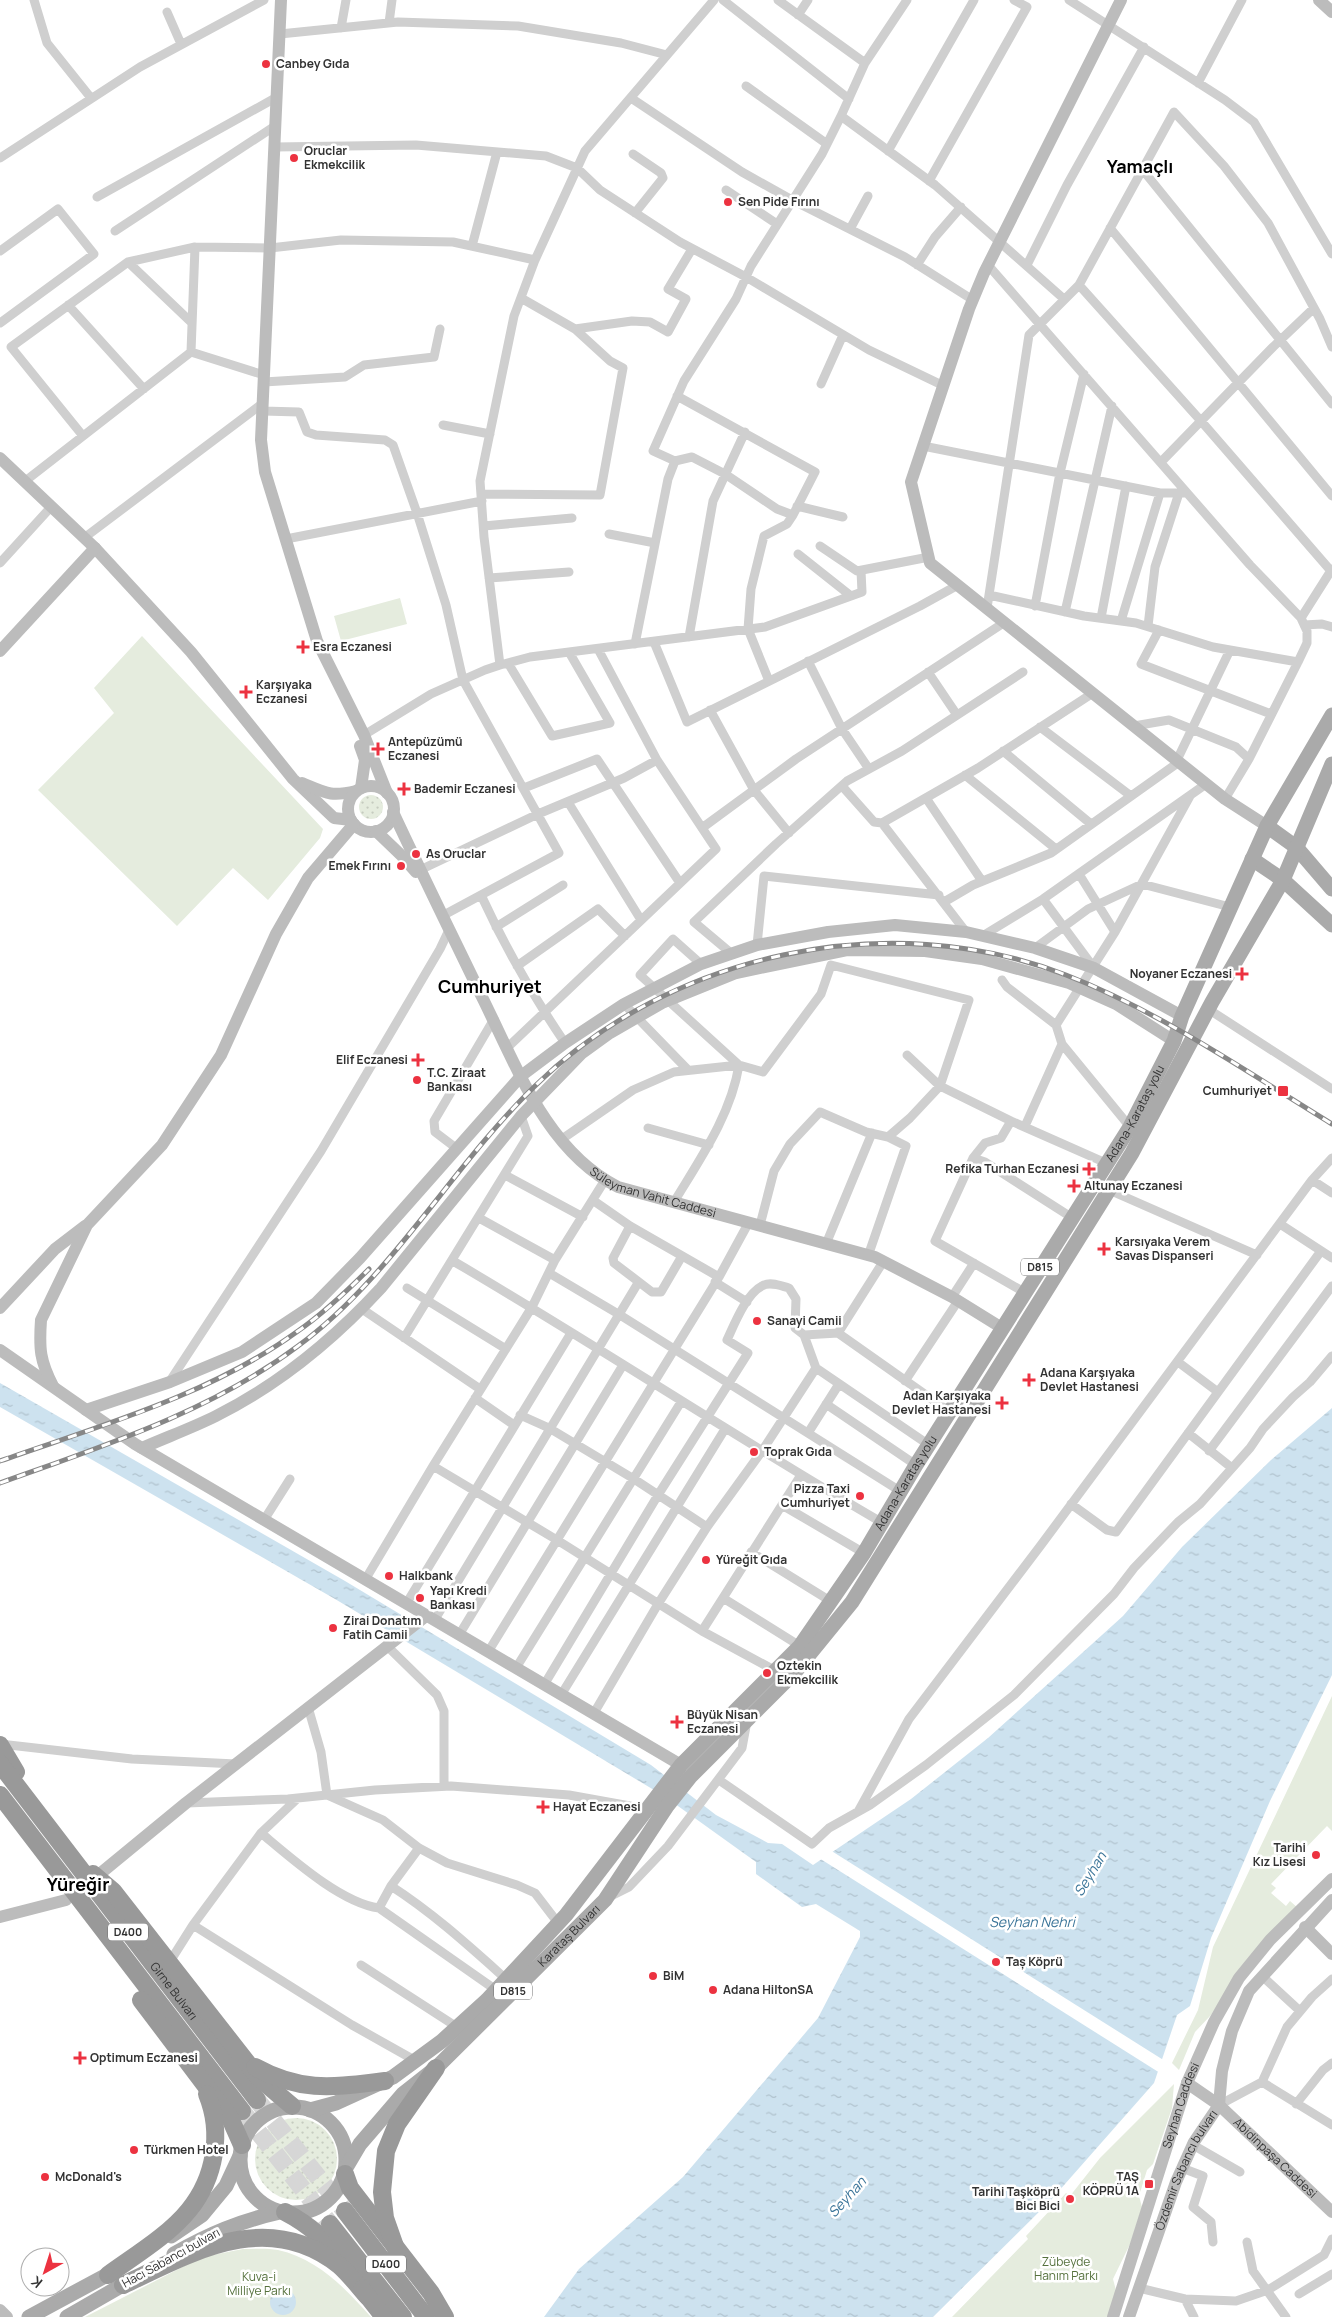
<svg xmlns="http://www.w3.org/2000/svg" width="1332" height="2317" font-family="Manrope,sans-serif">
<style>
.grass{fill:url(#grass-dots)}
.green{fill:#e5ecde}
.water{fill:url(#water-ripples)}
.pier{fill:#fff}
.lines{fill:none;stroke-linecap:round;stroke-linejoin:round}
.highway-tunnel{stroke:#d6d6d6;stroke-width:18;stroke-dasharray:18 9;stroke-linecap:butt}
.street{stroke:#cfcfcf;stroke-width:9}
.secondary{stroke:#bcbcbc;stroke-width:12}
.primary{stroke:#aaa;stroke-width:15}
.highway{stroke:#999;stroke-width:18}
.rail-casing{stroke:#878787;stroke-width:5}
.rail{stroke:#fff;stroke-width:3;stroke-dasharray:9;stroke-linecap:butt}
.poi-dot{fill:#ec3240;stroke:#fff;stroke-width:2}
.labels{text-anchor:middle;stroke-width:5;stroke-linejoin:round;paint-order:stroke}
.shield{fill:#fff;stroke:#707070;stroke-width:1}
.shield-label{font-size:11px;font-weight:bold;fill:#323232}
.poi-label{font-size:12px;font-weight:bold;fill:#323232;stroke:#fff;text-anchor:start}
.street-label{font-size:12px;fill:#323232;stroke:#fff}
.park-label{font-size:12px;fill:#55713d;stroke:#fff}
.water-label{font-size:14px;font-style:italic;fill:#3b7599;stroke:#fff}
.district-label{font-size:18px;font-weight:bold;fill:#000;stroke:#fff}
</style>
<defs>
<pattern id="grass-dots" width="8" height="8" patternUnits="userSpaceOnUse" patternTransform="scale(1.25)"><rect width="8" height="8" fill="#e5ecde"/><path d="M2 2h.1M6 6h.1" fill="none" stroke="#c5cbbf" stroke-width="1.8" stroke-linecap="round"/></pattern>
<pattern id="water-ripples" width="26" height="14" patternUnits="userSpaceOnUse" patternTransform="scale(1.25)"><rect width="26" height="14" fill="#cde2ef"/><path d="M2 4q2-2 4 0t4 0M15 11q2-2 4 0t4 0" fill="none" stroke="#b0c2cd"/></pattern>
</defs>
<rect width="100%" height="100%" fill="#fff"/>
<path class="grass" d="M359 807a12 12 0 1 1 24 0a12 12 0 1 1-24 0Z
M255 2159a41 41 0 1 1 82 0a41 41 0 1 1-82 0Z"/>
<path class="green" d="M400,598L407,624L341,641L334,616Z
M142,636L323,829L320,838L268,900L233,868L177,926L38,790L114,713L94,688Z
M1332,1696V1831L1327,1826L1271,1884L1276,1888L1271,1893L1286,1906L1290,1901L1298,1908L1244,1966L1211,2015L1195,2032L1179,2070L1172,2063L1198,2010L1213,1947Z
M1174,2084L1172,2108L1153,2164L1147,2170L1139,2196L1142,2207L1131,2242L1113,2279L1117,2294L1109,2317H952L1028,2239L1026,2236L1066,2193L1070,2196L1100,2158Z
M243,2249C255,2249 267,2248 278,2250C318,2259 345,2288 371,2317H85L202,2257Z"/>
<path class="water" d="M0,1383L345,1581L651,1765L716,1815L768,1843L782,1844L813,1865L911,1799L988,1738L1123,1616L1182,1547L1271,1460L1332,1408V1675L1270,1801L1211,1938L1190,2006L1177,2015L1154,2083L1050,2201L933,2317H544L579,2269L683,2177L818,2018L860,1937V1931L816,1904L802,1907L756,1874V1862L664,1796L335,1599L0,1407Z
M270 2302a13 13 0 1 1 26 0a13 13 0 1 1-26 0Z"/>
<path class="pier" d="M830,1850L1165,2061L1160,2073L819,1858Z"/>
<g class="lines">
<path class="highway-tunnel" d="M257,2100L345,2211
M242,2111L330,2224"/>
<path class="street" d="M34,0L47,43L91,98
M723,0L849,99
M778,0L865,63L907,0
M1069,0L1225,100L1254,122L1332,254
M167,12L181,44
M798,15L808,0
M389,23L392,0
M341,28L346,0
M280,34L398,22L518,26L621,43L667,55
M865,63L841,116L935,185L1064,299
M1198,83L1242,0
M746,86L827,144
M631,98L742,172L792,200L905,257L973,300
M275,147L416,145L546,156L577,168L600,190L680,242L746,277L869,350L944,386
M888,151L974,0
M633,154L661,173L663,178L635,213
M0,158L140,67L264,0
M1142,169L1332,404
M929,181L1027,7L1014,0
M726,190L777,224
M97,197L277,97
M1110,228L1332,496
M850,229L868,196
M115,231L275,126
M472,246L497,152
M0,251L58,209L94,254L0,323
M128,262L192,323
M917,265L935,237L961,207
M988,265L1250,565L1301,618L1307,631V643L1298,662L1249,759L1225,799
M1027,265L1067,185L1144,47
M1079,285L1201,421L1331,571
M521,298L575,329L632,321L650,322L668,332L686,299L668,289L692,249
M68,305L144,389
M191,352L195,247
M264,382L345,377L364,365L434,357L440,329
M821,384L843,335
M677,396L815,472L793,515
M263,411L299,412L307,432L316,435L385,440L393,445L417,513L446,605L463,680L559,853L442,916
M443,425L490,434
M83,436L11,347L128,262L195,247L270,248L341,240L453,242L535,260
M923,446L1160,493H1187
M675,461L692,457L725,474L777,509L793,515L787,524L764,536L751,589L748,629L769,681
M1161,462L1273,347L1314,308
M24,482L191,352L264,375
M481,494L600,495L623,368L610,361L575,329
M797,506L843,517
M484,526L572,518
M609,534L655,543
M84,538L263,403
M286,539L482,501
M820,546L857,571L929,557
M798,554L851,596
M0,563L51,507
M489,578L569,572
M989,595L1084,616L1136,623L1213,647L1298,662
M1035,606L1060,473L1084,374
M987,608L1029,335L1079,285L1174,112L1224,166L1268,223L1320,319L1332,347
M1065,612L1112,406
M1101,618L1126,486
M1301,618L1332,569
M1121,621L1160,493
M1304,625L1322,624L1332,627
M1148,626L1155,567L1179,493
M1159,630L1141,664L1271,714
M689,637L713,501L745,432
M654,642L687,722L920,606L958,585
M635,644L668,479L675,461L653,451L684,381L736,299L751,266L822,154L841,116
M598,649L657,760
M808,661L842,729L869,769
M508,663L552,736L610,723L569,652
M500,665L484,537L480,481L514,316L535,260L585,151L714,0
M928,672L957,715
M710,710L754,790L789,833
M1134,726L1169,720L1236,747L1249,759
M1040,727L1131,796
M364,735L431,694L485,670L500,665L530,657L765,627L862,592L861,571
M1003,751L1091,824
M1177,760L1230,650
M965,775L1056,849
M842,786L874,822L882,823
M524,788L597,759L680,883
M926,798L982,881
M568,802L641,920
M702,828L796,759L1005,622
M420,870L538,814L624,778L657,760L716,849L508,1047
M1079,874L1115,932
M481,895C505,947 533,996 565,1043
M1043,899L1094,968
M944,902L973,885L1051,853L1179,762
M496,927L563,885
M966,932L882,823L978,768L1093,693
M984,935L1043,899L1206,784
M757,945L764,876L939,895
M1035,948L1088,909L1142,884L1230,907
M732,954L694,922L776,844L847,781L902,751L1023,672
M517,966L598,909L625,936
M1002,980L1007,987L1056,1025L1062,1044L1130,1127
M624,1004L688,1070
M1208,1009L1332,1089
M1056,1025L1115,932L1190,796
M907,1055L940,1086L1011,1121
M1025,1126L1062,1044
M648,1128L709,1145
M562,1139L633,1090L674,1072L739,1065L763,1072L821,994L831,965L969,1000L940,1086L910,1118L888,1137
M456,1148L435,1132L434,1121L494,1019
M973,1158L985,1162L1071,1217
M505,1175L583,1217
M1312,1180L1332,1193
M1109,1190L1257,1255
M594,1201L630,1226L719,1277
M674,1202C700,1159 731,1115 739,1065L640,975L673,939L701,964
M479,1218L555,1260
M1280,1224L1332,1258
M760,1225L774,1171L790,1144L820,1112L866,1132L888,1137L906,1146L868,1256
M630,1226L613,1258L614,1263L652,1292H661L682,1256
M826,1244L872,1133
M453,1261C597,1345 736,1438 881,1522
M549,1273L620,1315L900,1491
M715,1282L747,1302
M407,1288L506,1349
M1024,1292L935,1241L973,1158L985,1143L1001,1138L1011,1121L1106,1163
M952,1297L974,1263
M362,1309L480,1389
M838,1333L950,1412
M404,1338L528,1136L521,1116
M1178,1362L1218,1392
M816,1368L929,1445
M170,1381L321,1151L440,949L449,930
M905,1381L958,1301
M475,1398L514,1425
M826,1404L916,1465
M520,1415L549,1428L634,1479L707,1527
M808,1433L839,1384
M1188,1433L1232,1468
M1209,1451L1332,1286
M433,1466L557,1540L702,1631L776,1671
M1071,1504L1107,1530L1116,1532L1321,1251
M782,1505L864,1553
M264,1520L290,1479
M751,1552L832,1602
M365,1580L433,1466L532,1307L555,1260L605,1180
M723,1598L800,1646
M406,1604L571,1333
M434,1621L638,1283
M702,1631L801,1475
M459,1635L623,1365
M387,1646L437,1695L444,1711V1786
M488,1652L719,1277L749,1222
M516,1668L681,1402
M544,1685L658,1495L748,1353L727,1340C734,1325 746,1294 762,1286C770,1281 781,1286 789,1288L796,1299L795,1328L804,1335
M561,1695L725,1429
M308,1707L321,1752L327,1795L383,1820L419,1848L447,1863L517,1885L535,1893L558,1923
M594,1713L658,1604L707,1527L762,1451L816,1368L804,1335L838,1333L883,1262
M0,1744L132,1759L236,1764
M719,1780L812,1844L829,1828L870,1805L926,1765L1014,1695L1114,1594L1134,1568L1178,1522L1200,1504L1250,1448L1263,1429L1293,1397L1310,1382L1332,1356
M187,1803L288,1799L375,1790L451,1786L569,1795L630,1806L646,1812
M859,1810L909,1719L1041,1545L1312,1180L1332,1158
M261,1833C291,1858 341,1903 379,1908L391,1886L419,1848
M391,1886C433,1913 469,1946 506,1979
M609,1897L629,1887L668,1846L742,1748L747,1721
M379,1908L496,1990
M193,1925L352,2025L416,2061
M169,1963L193,1925L261,1833L298,1798
M361,1965L457,2027
M1262,1976L1300,2011
M1262,2082L1332,2125
M1296,2104L1323,2070L1332,2063
M1219,2105L1262,2082L1287,2027L1312,1997L1332,1979
M1193,2145L1240,2172
M1182,2168L1203,2176L1193,2207L1211,2222L1213,2242
M1247,2242L1253,2271L1286,2317
M1139,2288L1185,2299L1236,2301L1268,2290L1324,2255L1332,2239
M1299,2294L1332,2274
M1185,2299L1194,2317"/>
<g class="secondary">
<path d="M281,0L261,440L265,472L317,641L364,735L387,793"/>
<path d="M1121,0L984,273L969,309L911,482L930,563L1225,799L1267,826"/>
<path d="M1319,0L1332,12"/>
<path d="M0,458L95,548L191,652L293,779L334,818L351,820"/>
<path d="M0,651L95,548"/>
<path d="M360,746L365,760L361,788"/>
<path d="M302,783C326,793 330,797 356,791"/>
<circle cx="371" cy="809" r="23"/>
<path id="s1" d="M393,812C421,872 451,933 480,993C515,1062 545,1150 618,1187L875,1257L952,1297L1002,1328"/>
<path d="M376,831L402,856L416,872"/>
<path d="M0,1308L55,1249L85,1226"/>
<path d="M0,1350L135,1444L681,1765"/>
<path d="M53,1386C40,1361 39,1349 41,1320L87,1225L162,1145L221,1055L276,934L308,878L354,824"/>
<path d="M86,1410L170,1382L242,1352L316,1303L360,1258L521,1076L565,1043L624,1004L701,964L757,945L828,932L895,925L966,932L1035,948L1094,968L1182,1016"/>
<path d="M142,1448C167,1437 192,1428 216,1416C278,1385 334,1339 381,1288L521,1116L581,1054L610,1033L662,1003L736,973L847,950L925,951L982,959L1069,983L1116,1004L1174,1041"/>
<path d="M96,1877L186,1803L426,1616"/>
<path d="M0,1917L66,1900"/>
<path d="M1305,1927L1332,1954"/>
<path id="s2" d="M1187,2083L1219,2105L1332,2212"/>
<path d="M0,2310L7,2317"/>
<path id="s3" d="M1113,2317L1187,2083L1214,2022L1239,1978L1270,1940L1332,1879"/>
<path id="s4" d="M1129,2317L1176,2182L1194,2142L1219,2105L1222,2071L1232,2031L1249,1991L1332,1900"/>
</g>
<g class="primary">
<path d="M1267,826L1296,847L1332,889"/>
<path d="M1252,859L1283,880L1332,925"/>
<circle cx="293" cy="2160" r="53"/>
<path id="s5" d="M310,2110L336,2103L393,2077L442,2041L487,2000L566,1915L681,1765L800,1646L864,1553L916,1465L1130,1127L1174,1041L1182,1016L1267,826L1332,715"/>
<path id="s6" d="M347,2166L360,2144L403,2094L436,2068L605,1900L667,1806L690,1777L795,1672L852,1602L1132,1153L1212,1002L1283,880L1332,764"/>
<path d="M171,2236L202,2215L226,2186L240,2156"/>
<path d="M174,2254C209,2234 240,2221 280,2212"/>
<path d="M29,2317L118,2269"/>
<path d="M67,2317L133,2279"/>
</g>
<g class="highway">
<path d="M0,1745L16,1772"/>
<path id="s7" d="M0,1764L257,2100"/>
<path d="M0,1795L242,2111"/>
<path d="M93,1874L113,1891L259,2078L292,2106"/>
<path d="M141,2000L230,2118L242,2145"/>
<path d="M255,2067C302,2093 334,2087 385,2081"/>
<path d="M345,2174L350,2188L431,2293L445,2317"/>
<path d="M345,2211L426,2317"/>
<path d="M285,2212C310,2225 327,2241 344,2263"/>
<path d="M330,2224L403,2317"/>
<path d="M397,2252L385,2218L382,2192L386,2151L397,2124L436,2068"/>
<path d="M108,2275C134,2256 169,2235 189,2210C215,2178 223,2133 207,2094"/>
<path d="M123,2285C193,2252 268,2208 340,2266C350,2275 359,2287 368,2297"/>
<path d="M362,2289L384,2317"/>
</g>
<g class="rail-casing">
<path id="rail" d="M0,1461C102,1425 210,1395 298,1331C324,1313 347,1291 369,1269
M0,1483C103,1446 210,1412 298,1346C391,1278 452,1166 535,1086C670,953 888,906 1066,975C1159,1011 1247,1072 1332,1124"/>
</g>
<use href="#rail" class="rail"/>
</g>
<g class="poi-dot">
<circle cx="266" cy="64" r="5"/>
<circle cx="294" cy="158" r="5"/>
<circle cx="728" cy="202" r="5"/>
<path d="M300.5 639.5h5v5h5v5h-5v5h-5v-5h-5v-5h5z"/>
<path d="M243.5 684.5h5v5h5v5h-5v5h-5v-5h-5v-5h5z"/>
<path d="M375.5 741.5h5v5h5v5h-5v5h-5v-5h-5v-5h5z"/>
<path d="M401.5 781.5h5v5h5v5h-5v5h-5v-5h-5v-5h5z"/>
<circle cx="416" cy="854" r="5"/>
<circle cx="401" cy="866" r="5"/>
<path d="M1239.5 966.5h5v5h5v5h-5v5h-5v-5h-5v-5h5z"/>
<path d="M415.5 1052.5h5v5h5v5h-5v5h-5v-5h-5v-5h5z"/>
<circle cx="417" cy="1080" r="5"/>
<rect x="1277" y="1085" width="12" height="12" rx="2.5"/>
<path d="M1086.5 1161.5h5v5h5v5h-5v5h-5v-5h-5v-5h5z"/>
<path d="M1071.5 1178.5h5v5h5v5h-5v5h-5v-5h-5v-5h5z"/>
<path d="M1101.5 1241.5h5v5h5v5h-5v5h-5v-5h-5v-5h5z"/>
<circle cx="757" cy="1321" r="5"/>
<path d="M1026.5 1372.5h5v5h5v5h-5v5h-5v-5h-5v-5h5z"/>
<path d="M999.5 1395.5h5v5h5v5h-5v5h-5v-5h-5v-5h5z"/>
<circle cx="754" cy="1452" r="5"/>
<circle cx="860" cy="1496" r="5"/>
<circle cx="706" cy="1560" r="5"/>
<circle cx="389" cy="1576" r="5"/>
<circle cx="420" cy="1598" r="5"/>
<circle cx="333" cy="1628" r="5"/>
<circle cx="767" cy="1673" r="5"/>
<path d="M674.5 1714.5h5v5h5v5h-5v5h-5v-5h-5v-5h5z"/>
<path d="M540.5 1799.5h5v5h5v5h-5v5h-5v-5h-5v-5h5z"/>
<circle cx="1316" cy="1855" r="5"/>
<circle cx="996" cy="1962" r="5"/>
<circle cx="653" cy="1976" r="5"/>
<circle cx="713" cy="1990" r="5"/>
<path d="M77.5 2050.5h5v5h5v5h-5v5h-5v-5h-5v-5h5z"/>
<circle cx="134" cy="2150" r="5"/>
<circle cx="45" cy="2177" r="5"/>
<rect x="1144" y="2179" width="10" height="10" rx="2.5"/>
<circle cx="1070" cy="2199" r="5"/>
</g>
<g class="labels">
<g class="shield">
<rect x="1021" y="1258.5" width="38" height="17" rx="4"/>
<rect x="108" y="1923.5" width="40" height="17" rx="4"/>
<rect x="494" y="1982.5" width="38" height="17" rx="4"/>
<rect x="366" y="2255.5" width="40" height="17" rx="4"/>
</g>
<g class="shield-label">
<text x="1040" y="1271">D815</text>
<text x="128" y="1936">D400</text>
<text x="513" y="1995">D815</text>
<text x="386" y="2268">D400</text>
</g>
<g class="poi-label">
<text x="276" y="68">Canbey Gıda</text>
<text x="304" y="155">Oruclar<tspan x="304" dy="14">Ekmekcilik</tspan></text>
<text x="738" y="206">Sen Pide Fırını</text>
<text x="313" y="651">Esra Eczanesi</text>
<text x="256" y="689">Karşıyaka<tspan x="256" dy="14">Eczanesi</tspan></text>
<text x="388" y="746">Antepüzümü<tspan x="388" dy="14">Eczanesi</tspan></text>
<text x="414" y="793">Bademir Eczanesi</text>
<text x="426" y="858">As Oruclar</text>
<text x="391" y="870" text-anchor="end">Emek Fırını</text>
<text x="1232" y="978" text-anchor="end">Noyaner Eczanesi</text>
<text x="408" y="1064" text-anchor="end">Elif Eczanesi</text>
<text x="427" y="1077">T.C. Ziraat<tspan x="427" dy="14">Bankası</tspan></text>
<text x="1272" y="1095" text-anchor="end">Cumhuriyet</text>
<text x="1079" y="1173" text-anchor="end">Refika Turhan Eczanesi</text>
<text x="1084" y="1190">Altunay Eczanesi</text>
<text x="1115" y="1246">Karsıyaka Verem<tspan x="1115" dy="14">Savas Dispanseri</tspan></text>
<text x="767" y="1325">Sanayi Camii</text>
<text x="1040" y="1377">Adana Karşıyaka<tspan x="1040" dy="14">Devlet Hastanesi</tspan></text>
<text x="991" y="1400" text-anchor="end">Adan Karşıyaka<tspan x="991" dy="14">Devlet Hastanesi</tspan></text>
<text x="764" y="1456">Toprak Gıda</text>
<text x="850" y="1493" text-anchor="end">Pizza Taxi<tspan x="850" dy="14">Cumhuriyet</tspan></text>
<text x="716" y="1564">Yüreğit Gıda</text>
<text x="399" y="1580">Halkbank</text>
<text x="430" y="1595">Yapı Kredi<tspan x="430" dy="14">Bankası</tspan></text>
<text x="343" y="1625">Zirai Donatım<tspan x="343" dy="14">Fatih Camii</tspan></text>
<text x="777" y="1670">Oztekin<tspan x="777" dy="14">Ekmekcilik</tspan></text>
<text x="687" y="1719">Büyük Nisan<tspan x="687" dy="14">Eczanesi</tspan></text>
<text x="553" y="1811">Hayat Eczanesi</text>
<text x="1306" y="1852" text-anchor="end">Tarihi<tspan x="1306" dy="14">Kız Lisesi</tspan></text>
<text x="1006" y="1966">Taș Köprü</text>
<text x="663" y="1980">BiM</text>
<text x="723" y="1994">Adana HiltonSA</text>
<text x="90" y="2062">Optimum Eczanesi</text>
<text x="144" y="2154">Türkmen Hotel</text>
<text x="55" y="2181">McDonald's</text>
<text x="1139" y="2181" text-anchor="end">TAŞ<tspan x="1139" dy="14">KÖPRÜ 1A</tspan></text>
<text x="1060" y="2196" text-anchor="end">Tarihi Taşköprü<tspan x="1060" dy="14">Bici Bici</tspan></text>
</g>
<g class="street-label">
<text dy="4" stroke="none"><textPath href="#s5" startOffset="1314">Adana-Karataş yolu</textPath></text>
<text dy="4" stroke="none"><textPath href="#s1" startOffset="478">Süleyman Vahit Caddesi</textPath></text>
<text dy="4" stroke="none"><textPath href="#s5" startOffset="879">Adana-Karataş yolu</textPath></text>
<text dy="4" stroke="none"><textPath href="#s6" startOffset="321">Karataş Bulvarı</textPath></text>
<text dy="4" stroke="none"><textPath href="#s7" startOffset="286">Girne Bulvarı</textPath></text>
<text dy="4" stroke="none"><textPath href="#s3" startOffset="222">Seyhan Caddesi</textPath></text>
<text dy="4" stroke="none"><textPath href="#s2" startOffset="116">Abidinpaşa Caddesi</textPath></text>
<text dy="4" stroke="none"><textPath href="#s4" startOffset="158">Özdemir Sabancı bulvarı</textPath></text>
<text transform="translate(171 2258) rotate(-29)" y="4">Hacı Sabancı bulvarı</text>
</g>
<g class="park-label">
<text x="1066" y="2266">Zübeyde<tspan x="1066" dy="14">Hanım Parkı</tspan></text>
<text x="259" y="2281">Kuva-i<tspan x="259" dy="14">Milliye Parkı</tspan></text>
</g>
<g class="water-label">
<text transform="translate(1090 1874) rotate(-59)" y="5">Seyhan</text>
<text x="1032" y="1927">Seyhan Nehri</text>
<text transform="translate(847 2197) rotate(-48)" y="5">Seyhan</text>
</g>
<g class="district-label">
<text x="1140" y="173">Yamaçlı</text>
<text x="490" y="993">Cumhuriyet</text>
<text x="78" y="1891">Yüreğir</text>
</g>
</g>
<g transform="translate(45 2272) rotate(219)"><circle r="24" fill="#ffffff" stroke="#adadad"/>
<path d="M0-4L9 19L0 12L-9 19Z" fill="#ec3240"/>
<text y="-8" font-size="14" font-weight="bold" text-anchor="middle" fill="#323232">K</text>
</g>
</svg>
